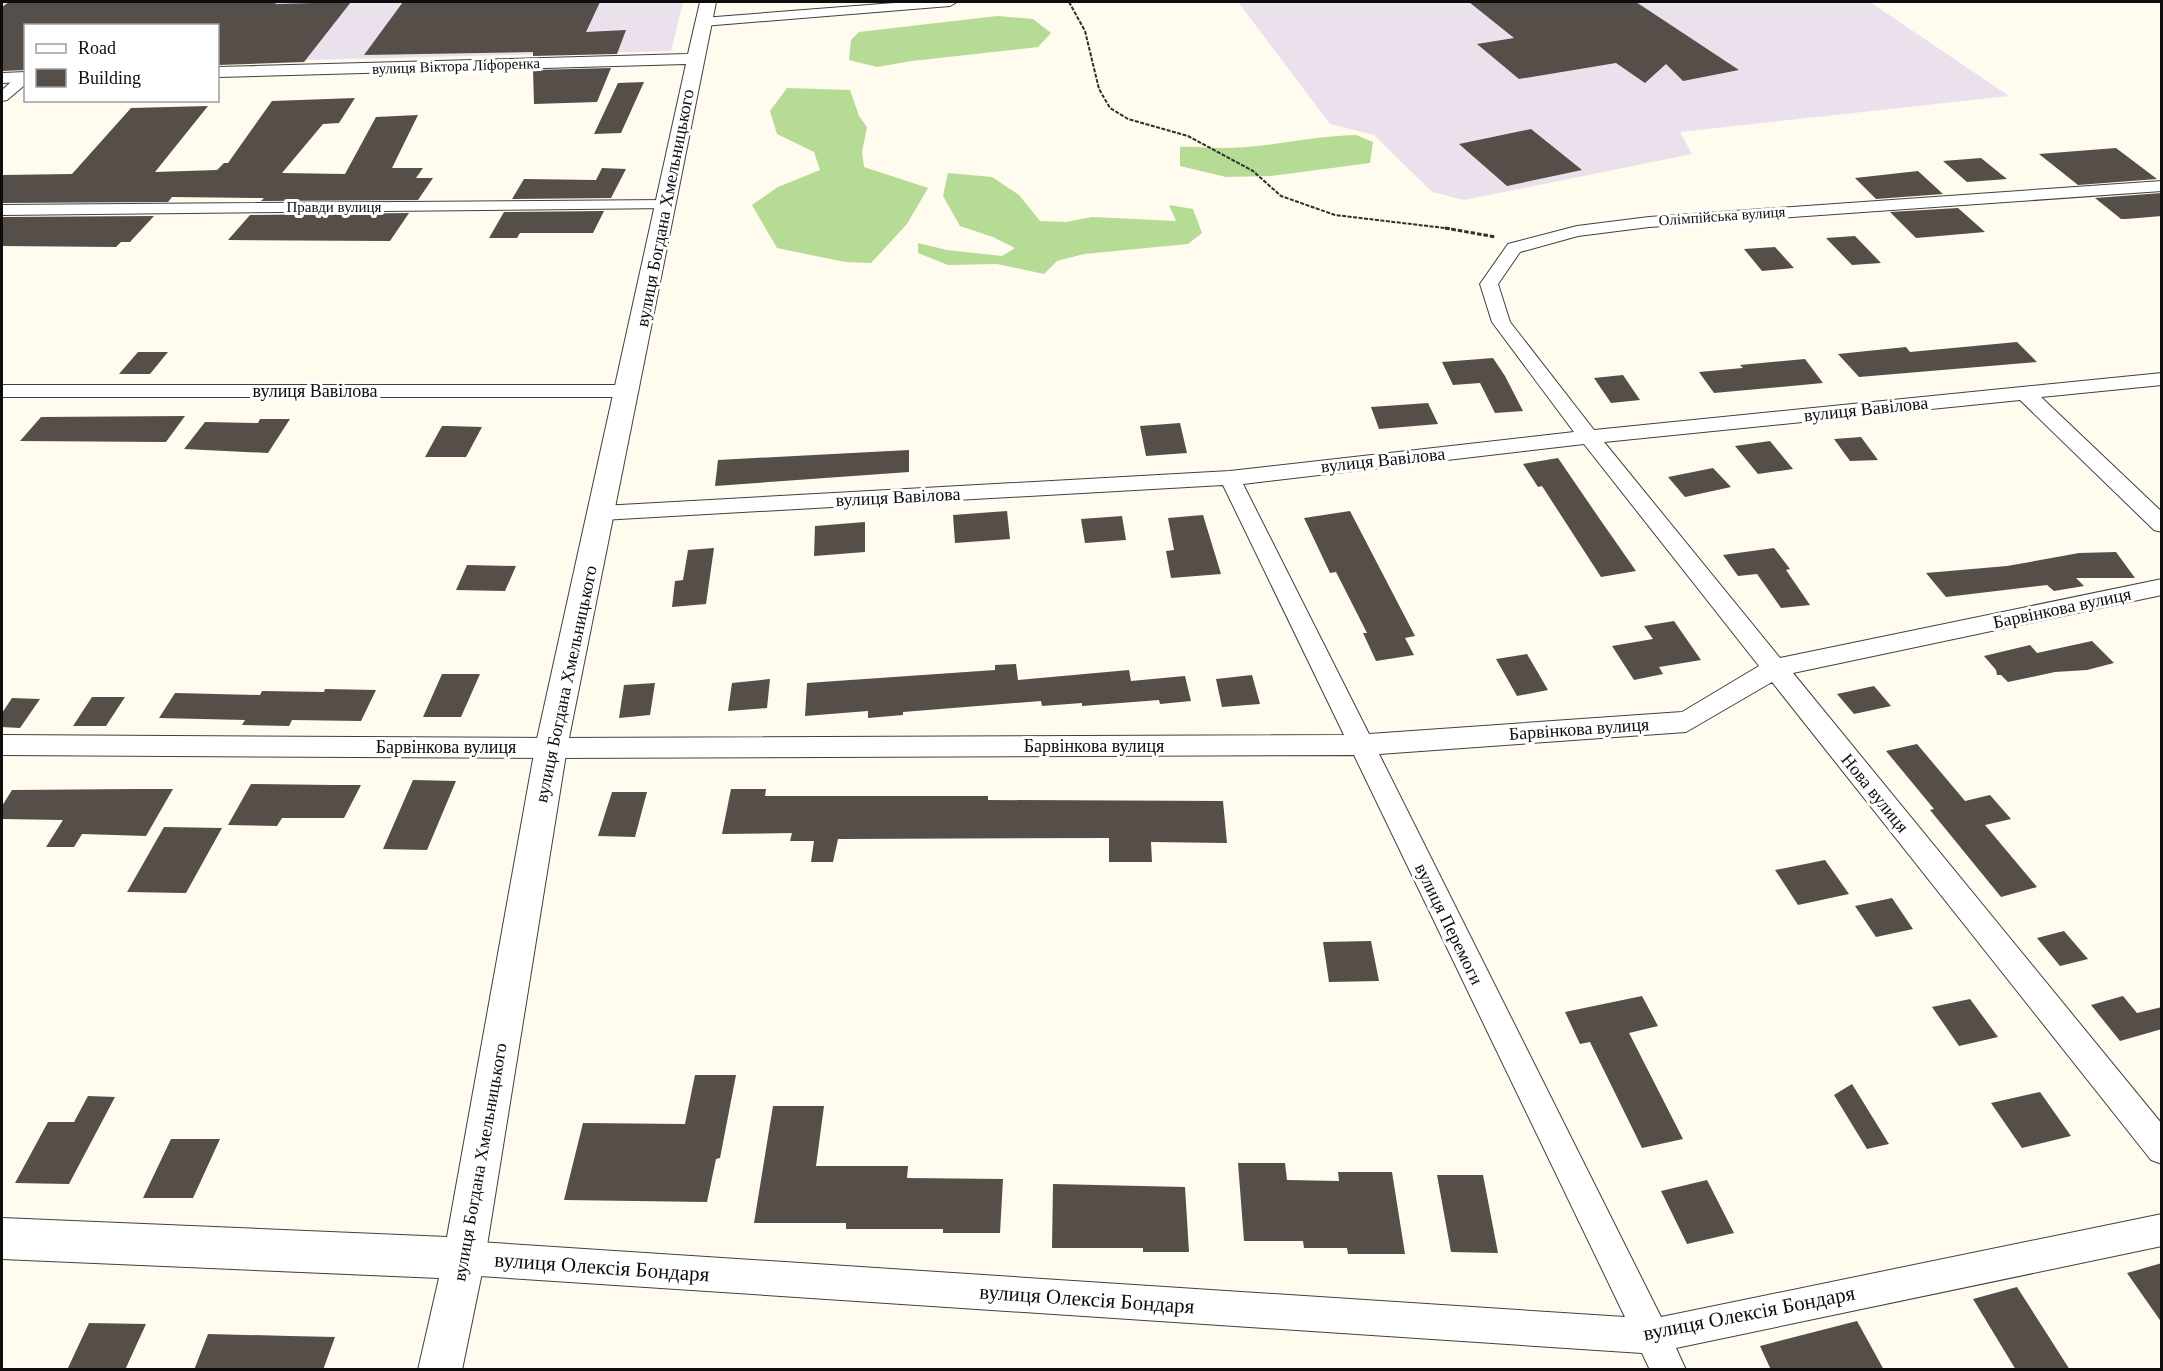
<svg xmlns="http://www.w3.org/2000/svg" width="2163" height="1371" font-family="Georgia,serif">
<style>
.industrial{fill:#ebe1ec}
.forest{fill:#b6db95}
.building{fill:#564e49}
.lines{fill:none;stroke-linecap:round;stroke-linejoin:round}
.minor-casing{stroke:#404040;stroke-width:2}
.tertiary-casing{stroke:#404040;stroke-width:2}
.path-far1{stroke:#2f2f2f;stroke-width:2;stroke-dasharray:4 1.5;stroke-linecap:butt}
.path{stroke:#2f2f2f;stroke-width:3;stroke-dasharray:4.5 2;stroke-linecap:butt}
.minor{fill:#fff;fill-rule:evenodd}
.tertiary{fill:#fff;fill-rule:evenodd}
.labels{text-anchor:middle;stroke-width:6;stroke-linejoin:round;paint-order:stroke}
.far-street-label{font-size:15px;fill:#0d0d0d;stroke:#fff}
.street-label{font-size:18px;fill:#0d0d0d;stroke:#fff}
.near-street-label{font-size:21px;fill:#0d0d0d;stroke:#fff}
</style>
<rect width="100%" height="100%" fill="#fffbee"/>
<path class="industrial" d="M2,2H683L671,51L218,62V26H26L25,66L2,67Z
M1238,2H1870L2009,96L1680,132L1692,154L1464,200L1432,192L1374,135L1330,124Z"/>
<path class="forest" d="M997,16L1033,19L1051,33L1038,47L912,61L877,67L849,60L851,40L859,32Z
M787,88L850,90L859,116L867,127L862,152L864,167L928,188L907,224L871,263L845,262L777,248L752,205L778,187L820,170L814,152L777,134L770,111Z
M1356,135L1373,142L1370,163L1271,176L1226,177L1180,166V147C1195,146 1208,148 1222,148C1267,148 1311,136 1356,135Z
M948,173L992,177L1019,195L1040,221L1066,222L1092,217L1176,221L1169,205L1193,209L1202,233L1188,244L1084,254L1057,261L1044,274L997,264L948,265L918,253V243L947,250L1002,256L1015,248L993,237L960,226L943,196Z"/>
<path class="building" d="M9,2H277L275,4L351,2L304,62L218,65V26H26V70L2,71V7Z
M403,2H600L586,32L626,30L617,54L533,56V52L364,55Z
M1469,2H1636L1739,70L1683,81L1666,64L1645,83L1616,63L1519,79L1477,44L1514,38Z
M611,68L597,102L534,104L533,70Z
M644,82L621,133L594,134L618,83Z
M355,98L339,123L323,124L282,173L345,174L376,117L418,115L392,168H423L416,178H433L418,200L261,201L264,198L172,197L168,202L2,203V175L72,174L131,108L208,106L155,172L217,170L224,163H228L272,101Z
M1531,129L1582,170L1507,186L1459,144Z
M2116,148L2157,179L2078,185L2039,154Z
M1981,158L2007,179L1967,182L1943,161Z
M602,168L626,169L611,198L512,199L524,179L596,180Z
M1918,171L1943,194L1876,199L1855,178Z
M2162,193V216L2126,219H2121L2095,198Z
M1958,208L1985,232L1916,238L1890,212Z
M604,211L593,233H520L517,238H489L504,212Z
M409,213L390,241L228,240L250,215Z
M154,216L130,242H121L116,247L2,246V217Z
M1855,236L1881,263L1852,265L1826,238Z
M1775,247L1794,268L1762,271L1744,249Z
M2017,342L2037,362L1859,377L1838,354L1906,347L1910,352Z
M138,352H168L150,374H119Z
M1493,358L1505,376L1523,411L1495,413L1480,383L1453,385L1442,362Z
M1805,359L1823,383L1714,393L1699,372L1743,368L1740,365Z
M1623,375L1640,400L1611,403L1594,378Z
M1428,403L1438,424L1379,429L1371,407Z
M185,416L166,442L20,441L41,417Z
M260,419H290L268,453L184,449L205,422L258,423Z
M1180,423L1187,453L1146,456L1140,426Z
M442,426H448L482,427L466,457H425Z
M1861,437L1878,460L1850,461L1834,439Z
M1770,441L1793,469L1758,474L1735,446Z
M909,450V472L715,486L718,460Z
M1558,458L1599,518L1636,571L1601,577L1542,486L1538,487L1523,464Z
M1713,468L1731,487L1685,497L1668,477Z
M1007,511L1010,539L955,543L953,515Z
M1350,511L1415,636L1405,638L1414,655L1376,661L1363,633H1367L1336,572L1330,573L1304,518Z
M1203,515L1221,574L1171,578L1166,551L1174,550L1168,518Z
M1122,516L1126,540L1085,543L1081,519Z
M865,522V552L814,556L815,526Z
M714,548L706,604L672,607L675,581L683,580L688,550Z
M1774,548L1790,569L1786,570L1810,605L1781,608L1757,574L1738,576L1723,555Z
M2116,552L2135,578H2076L2084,586L2054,591L2047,585L1946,597L1926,573L2007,566L2079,553Z
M467,565L516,566L505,591L456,590Z
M1674,621L1701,660L1659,667L1663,674L1634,680L1612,646L1653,639L1644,626Z
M2092,641L2114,663L2087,670L2055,672L2008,682L2001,675H1997L1996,670L1984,656L2030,645L2037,653Z
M1527,654L1548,690L1517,696L1496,659Z
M1016,664L1018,680L1129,670L1131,681L1185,676L1191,701L1160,704L1159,700L1082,706V703L1042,706L1041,701L903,712V715L868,718V711L805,716L807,683L995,670V665Z
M442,674H480L461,717H423Z
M1252,675L1260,704L1222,707L1216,679Z
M770,679L767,708L728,711L732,683Z
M655,683L650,715L619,718L624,685Z
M1874,686L1891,706L1854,714L1837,694Z
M325,689L376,690L361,721L292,720L289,726L242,725L245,720L159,718L175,693L260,695L262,691L324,692Z
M92,697H125L106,726H73Z
M12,698L40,699L20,728L2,727V713Z
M1917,744L1965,801L1990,795L2011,819L1985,825L2037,887L2001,897L1930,810L1934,809L1886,751Z
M413,780L456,781L427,850L383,849Z
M251,784L334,785H361L344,818H282L277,826L228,825Z
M137,789H173L146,836L82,834L74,847H46L63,820L2,819V806L12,790Z
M731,789H766L765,796H988V800L1223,801L1227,843L1151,842L1152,862H1109V838L838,839L833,862H811L814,841H790L792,833L722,834Z
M612,792H647L635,837L598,836Z
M164,827L222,828L186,893L127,892Z
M1825,860L1849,894L1798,905L1775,870Z
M1892,898L1913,929L1876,937L1855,906Z
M2064,931L2088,959L2060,966L2037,938Z
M1371,941L1379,981L1329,982L1323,942Z
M1642,996L1658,1026L1629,1033L1683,1139L1642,1148L1590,1042L1580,1044L1565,1012Z
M2123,996L2137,1013L2162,1007V1029L2120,1041L2091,1005Z
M1970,999L1998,1037L1959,1046L1932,1007Z
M695,1075H736L720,1158L716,1159L707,1202L564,1200L583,1123L685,1124Z
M1852,1084L1889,1144L1867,1149L1834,1095Z
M2040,1092L2071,1136L2022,1148L1991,1103Z
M88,1096L115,1097L69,1184L15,1183L48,1122H74Z
M773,1106H824L816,1166H908L907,1178L1003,1179L1000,1233H943V1229H846V1223H754Z
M171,1139H220L193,1198H143Z
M1238,1163H1285L1287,1180L1339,1181L1338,1172H1392L1405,1254H1348L1347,1248H1304L1303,1241H1244Z
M1437,1175H1483L1498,1253L1451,1252Z
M1707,1180L1734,1233L1687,1244L1661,1191Z
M1053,1184L1185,1187L1189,1252H1143V1248H1052Z
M2162,1263V1323L2127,1273Z
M2017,1287L2070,1370H2016L1973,1299Z
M1857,1321L1884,1370H1771L1760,1346Z
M89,1323L146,1324L125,1370H67Z
M208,1334L290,1336L335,1337L323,1370H194Z"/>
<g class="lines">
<g class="minor-casing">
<path id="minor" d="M907,2H957L950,6L703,26L696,22L703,18Z
M26,73V84L7,100L2,101V90L20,74Z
M2162,181V191L1649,227L1578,236L1520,252L1498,284L1510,322L1594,430L2162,373V385L2041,397L2162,512V532L2154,530L2020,400L1604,442L1780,658L2162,579V595L1793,673L2162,1124V1164L2151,1160L1772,682L1686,732L1379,754L1661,1317L2162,1214V1246L1676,1348L1686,1370H1650L1642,1353L464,1275L452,1270L447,1258L452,1246L464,1241L1625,1317L1354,755L551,758L2,755V735L551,738L1344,735L1223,485L602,520L594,518L591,513L594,508L602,506L1230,471L1574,432L1492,322L1480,284L1508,244L1577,226L1649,217ZM1584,444L1759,666L1682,712L1369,734L1243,484Z
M666,200L674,205L672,208L2,215V205Z
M2,385H628L635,387L638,391L635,395L628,397H2Z"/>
</g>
<g class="tertiary-casing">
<path id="tertiary" d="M700,2H716L567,748L485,1258L462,1370H418L439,1278L2,1259V1218L447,1237L535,748L686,64L218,77V67L688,54Z
M26,72V82L2,83V73Z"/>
</g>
<path class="path-far1" d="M1069,2L1085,31L1099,89L1110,108L1128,119L1188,136L1253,171L1281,196L1335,215L1453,229"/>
<path class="path" d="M1445,228L1496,237"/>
<use href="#minor" class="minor"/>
<use href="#tertiary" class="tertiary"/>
</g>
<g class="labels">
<g class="far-street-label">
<text transform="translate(456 66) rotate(-2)" y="5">вулиця Віктора Ліфоренка</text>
<text x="334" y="212">Правди вулиця</text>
<text transform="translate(1722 216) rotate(-4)" y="5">Олімпійська вулиця</text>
</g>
<g class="street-label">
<text transform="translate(665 208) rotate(-79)" y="6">вулиця Богдана Хмельницького</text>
<text x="315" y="397">вулиця Вавілова</text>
<text transform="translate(1866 409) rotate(-6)" y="6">вулиця Вавілова</text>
<text transform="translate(1383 460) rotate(-6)" y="6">вулиця Вавілова</text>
<text transform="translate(898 497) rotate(-3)" y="6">вулиця Вавілова</text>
<text transform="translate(2062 608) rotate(-12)" y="6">Барвінкова вулиця</text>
<text transform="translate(566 684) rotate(-78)" y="6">вулиця Богдана Хмельницького</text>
<text transform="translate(1579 729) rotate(-4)" y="6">Барвінкова вулиця</text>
<text x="1094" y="752">Барвінкова вулиця</text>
<text x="446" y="753">Барвінкова вулиця</text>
<text transform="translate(1875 793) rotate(51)" y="6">Нова вулиця</text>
<text transform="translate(1449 924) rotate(64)" y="6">вулиця Перемоги</text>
<text transform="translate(480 1162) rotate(-80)" y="6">вулиця Богдана Хмельницького</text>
</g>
<g class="near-street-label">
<text transform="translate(602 1267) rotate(4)" y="7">вулиця Олексія Бондаря</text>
<text transform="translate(1087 1299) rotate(4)" y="7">вулиця Олексія Бондаря</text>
<text transform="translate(1749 1313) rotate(-11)" y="7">вулиця Олексія Бондаря</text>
</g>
</g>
<rect width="2163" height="1371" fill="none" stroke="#0d0d0d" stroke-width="6"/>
<rect x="24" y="24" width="195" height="78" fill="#ffffff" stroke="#9e9e9e" stroke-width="1.5"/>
<rect x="36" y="44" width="30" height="9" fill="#ffffff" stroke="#9e9e9e" stroke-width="1.5"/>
<text x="78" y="54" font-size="18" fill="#0d0d0d">Road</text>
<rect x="36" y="69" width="30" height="18" fill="#564e49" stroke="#9e9e9e" stroke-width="1.5"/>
<text x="78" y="84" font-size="18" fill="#0d0d0d">Building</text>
</svg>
